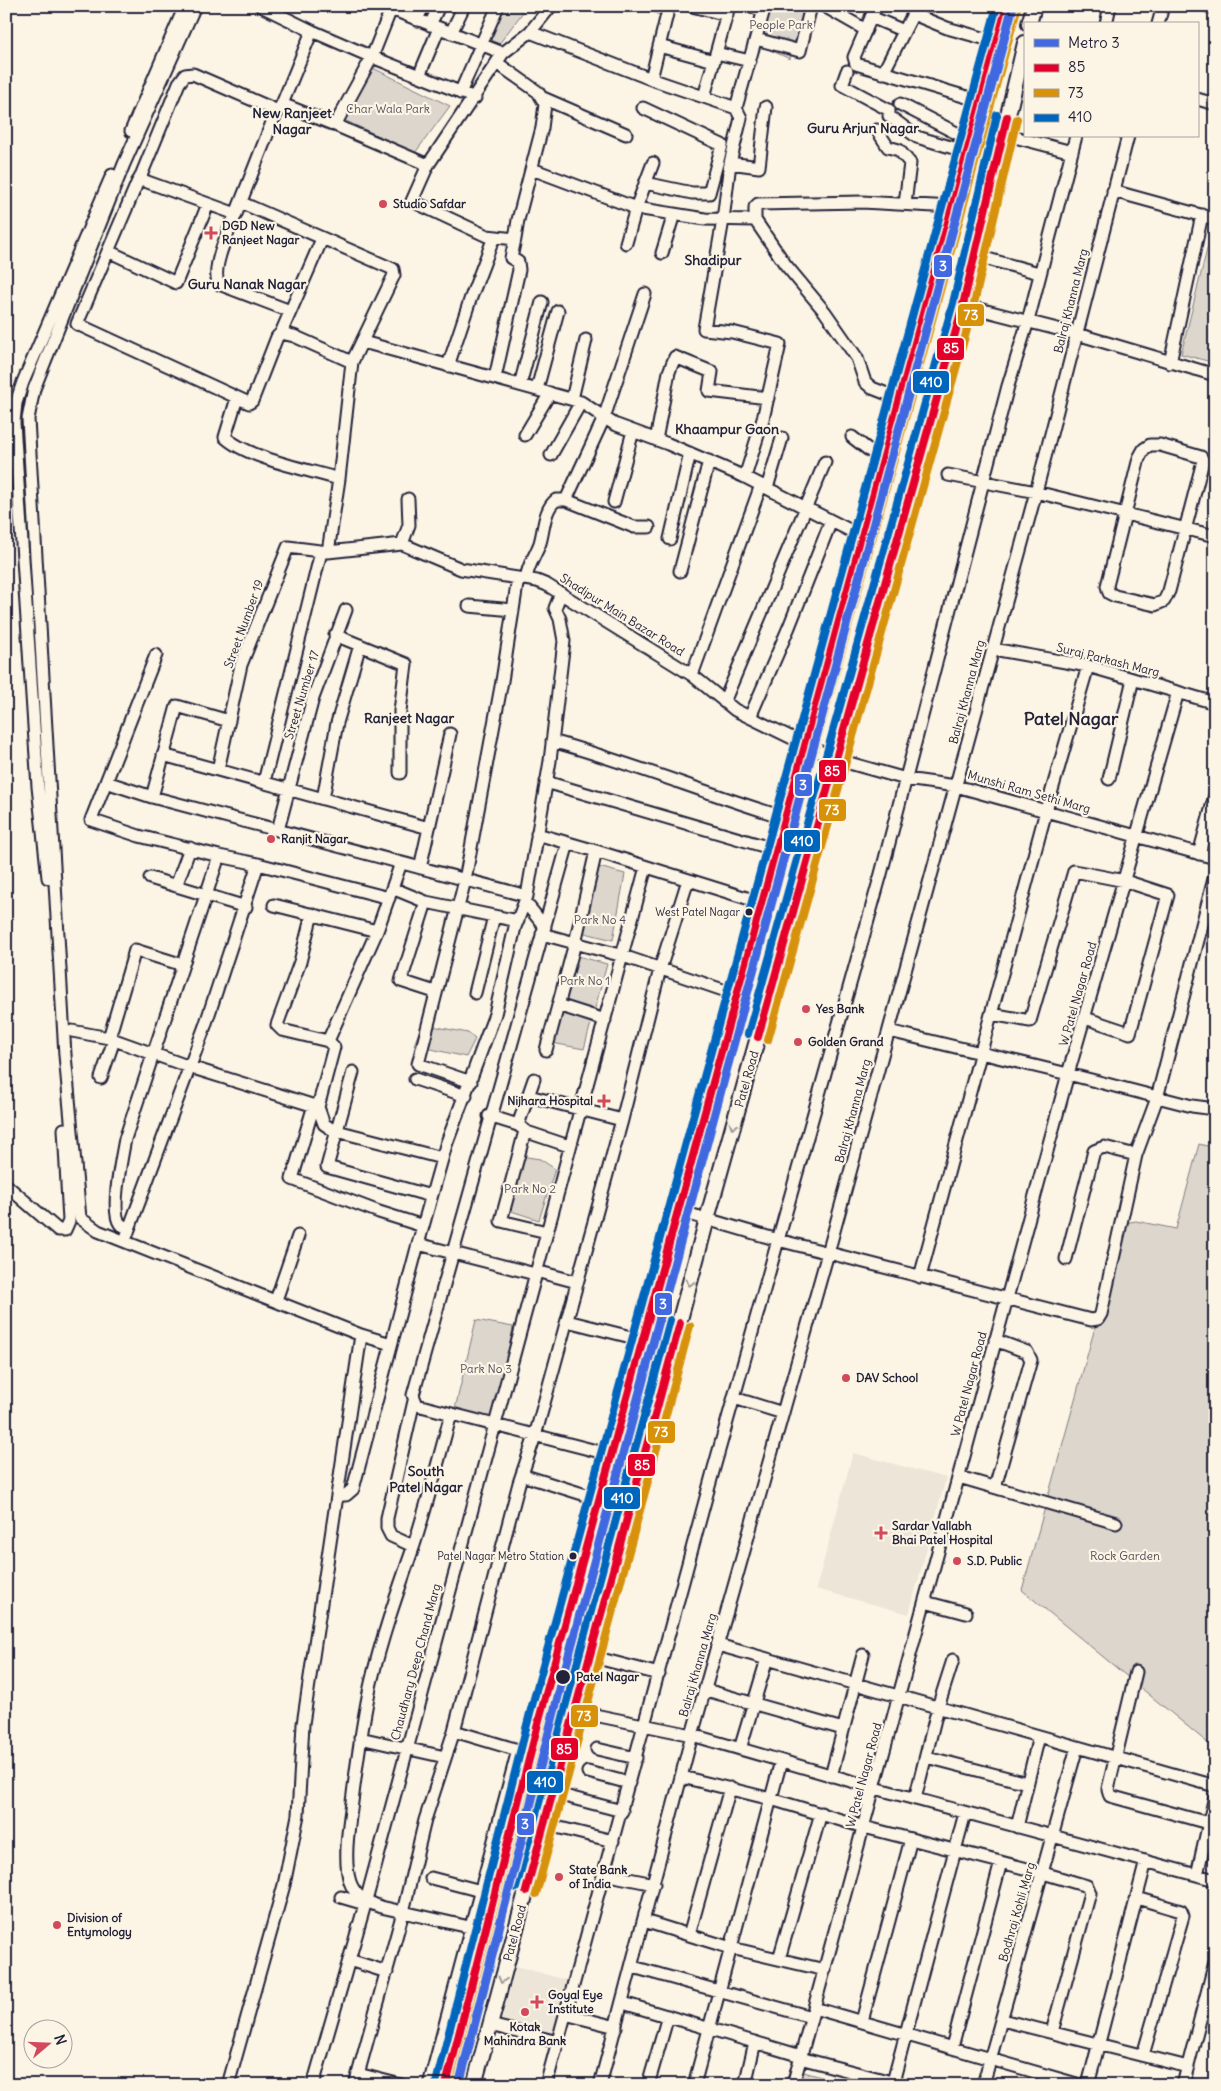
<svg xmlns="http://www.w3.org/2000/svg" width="1221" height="2091" font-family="Delius,sans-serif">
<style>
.built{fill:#ece5d8}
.green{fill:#dcd6cc;stroke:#7f7c84}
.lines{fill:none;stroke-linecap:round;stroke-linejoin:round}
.stream{stroke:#78757e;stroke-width:3}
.minor-casing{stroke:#22223b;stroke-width:15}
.major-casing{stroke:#22223b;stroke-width:18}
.minor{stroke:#fcf5e5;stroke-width:11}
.major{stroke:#fcf5e5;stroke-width:14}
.bus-1-casing{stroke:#fcf5e5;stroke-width:11}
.bus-2-casing{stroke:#fcf5e5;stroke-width:11}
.bus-3-casing{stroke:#fcf5e5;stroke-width:11}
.bus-1{stroke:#e4002b;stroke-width:8}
.bus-2{stroke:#d79209;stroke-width:8}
.bus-3{stroke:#0065bd;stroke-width:8}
.metro-1-casing{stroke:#fcf5e5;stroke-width:12}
.metro-1{stroke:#4169e1;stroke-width:9}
.oneway{stroke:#9a9698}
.poi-dot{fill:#d1495b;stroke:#fcf5e5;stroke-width:2}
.bus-dot{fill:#22223b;stroke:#fcf5e5;stroke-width:2}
.labels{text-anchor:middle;stroke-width:4.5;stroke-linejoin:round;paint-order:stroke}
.bus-label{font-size:11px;fill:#22223b;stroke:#fcf5e5;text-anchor:end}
.park-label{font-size:12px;fill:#504f5f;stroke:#fcf5e5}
.poi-label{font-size:12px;font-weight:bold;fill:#22223b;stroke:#fcf5e5;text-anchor:start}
.street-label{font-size:12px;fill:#22223b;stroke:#fcf5e5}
.stop-label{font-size:12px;font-weight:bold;fill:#22223b;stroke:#fcf5e5;text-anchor:start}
.neighbourhood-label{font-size:14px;font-weight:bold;fill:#22223b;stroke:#fcf5e5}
.district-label{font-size:18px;font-weight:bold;fill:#22223b;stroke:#fcf5e5}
.line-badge{stroke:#fcf5e5;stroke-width:2}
.badge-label{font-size:14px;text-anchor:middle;font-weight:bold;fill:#fff}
</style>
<rect width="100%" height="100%" fill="#fcf5e5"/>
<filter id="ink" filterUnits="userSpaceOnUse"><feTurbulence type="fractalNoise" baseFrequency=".02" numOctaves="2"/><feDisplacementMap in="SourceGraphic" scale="10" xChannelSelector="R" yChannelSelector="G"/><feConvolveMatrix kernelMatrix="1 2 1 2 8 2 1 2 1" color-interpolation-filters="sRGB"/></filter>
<g filter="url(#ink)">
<path class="built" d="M853,1453L946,1478L909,1614L816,1589Z
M516,1966L573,1982L558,2038L501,2023Z"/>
<path class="green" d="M502,6H512L523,12L499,44L489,40Z
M641,6H666L663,17Z
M768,6H805L790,59L759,45Z
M371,67L450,106L415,153L344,120Z
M1214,221H1215V363L1181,354Z
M595,866L625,874L613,940L581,932Z
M574,955L607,964L584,1049L552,1043Z
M422,1024L468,1033L475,1039L466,1057L414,1045Z
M1199,1144L1215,1148V1749L1022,1590L1124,1223L1136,1221L1176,1229Z
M521,1156L540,1159L555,1169L539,1220L505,1209Z
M476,1320L513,1327L506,1369L494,1421L455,1409Z
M790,2068L849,2085H785Z"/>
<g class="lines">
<path class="stream" d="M28,393L22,419L33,605"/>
<g class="minor-casing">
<path id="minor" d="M195,6L124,164L34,389L28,419L65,1055L80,1218L98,1231L361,1335L303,1724L298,1815L284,1885L228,2085
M261,6L312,31
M381,6L391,9L372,57L475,98
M692,6L727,15
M749,6L764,11
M824,6L866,30
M876,6L854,57L856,64L980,101
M1207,6L1215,8
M391,9L503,53
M913,14L947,28L997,42
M871,17L904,31
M417,20L423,6
M1106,24L1110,6
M1158,24L1163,6
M430,25L439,6
M530,32L651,79L669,6
M451,33L464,6
M756,39L800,51L811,6
M659,46L714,61
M716,53L750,61
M497,63L538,92L545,104L542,128L518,220L515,239L487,236L412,201L428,165L503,53L530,32L551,6
M847,71L842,85L889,110V116L917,137L967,152
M883,73L917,6
M419,76L439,28
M651,79L736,108L741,118L730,163L723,220L704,329L732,332L780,344L763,419L745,477
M460,93L498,6
M704,97L729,6
M543,98L626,134
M1197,99L1215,104
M282,104L312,31L372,57L335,125L282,104L273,120L236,214L142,180L138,181L77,324L249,403L252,401L277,337L281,333L294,336L352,362L339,479L328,552
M900,104L970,140
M643,108L722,145L709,193H692L645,183
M736,108L765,6
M335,125L428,165
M877,130L888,147L899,150L910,163L905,204
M131,131L185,6
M1003,134L1072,152
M730,163L759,167L766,107
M532,169L636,208L705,219L755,220V207L758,204L862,202L952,207
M138,183L179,83L185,75L193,74L278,111
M1113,191L1215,219
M242,203L393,269L394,275L352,362
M236,214C229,230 210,269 219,284L290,311
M755,220L785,264L825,312L857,358L865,382L872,388L900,399
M626,243L636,208L653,163
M108,251L176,283L208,204
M662,253L674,214
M973,255L1039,273
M963,305L1077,334L1215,375
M281,333L322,239
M363,342L581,402L614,424L668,444L745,477L863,537
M1170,363L1202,215
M448,366L470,300L494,237
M495,378L519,270L518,262L511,258L515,239
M520,385L542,302
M537,389L558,311
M237,398L225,437C247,458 309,470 339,479
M572,399L586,340
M525,435L550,393
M852,437L883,461
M656,440L669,372L675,357L712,372L709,391L768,398
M1150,445H1160L1201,457L1203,461L1169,591L1164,601L1155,605L1115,596L1109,593L1107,586L1139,458L1144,449Z
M551,455L581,402
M948,475L1036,492L1215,536
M767,488L782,438
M566,500L604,418L645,294
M614,502L633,431
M670,539L690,453
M402,544L409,525L408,499
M680,571L709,461
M526,579C528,564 535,557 540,543C544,530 544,509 556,500H566L634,527H649
M469,606L513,610
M335,635L406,664L400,711V773
M993,649L1088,666L1215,703
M156,655L91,820L139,836L219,856
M692,675L761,485
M724,702L825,462
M750,717L789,627L831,521
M552,741C631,763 708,794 786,818
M163,755L429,828L420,868
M218,770L241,665L288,547L328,552L402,544L461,569L537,581L547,585L692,675L735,710L835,759L906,779L956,786L1215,858
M1109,779L1133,679
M106,782L152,797L527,896L515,927L495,1014L446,1145L418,1244
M264,782L321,552
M546,782L777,850
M152,797L177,706L229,721
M323,799L337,723L360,645
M429,828L450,734
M278,830L313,698L346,610
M537,834L596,851
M568,843L413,1395L417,1405L612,1455L642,1464
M1199,854L1215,795
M401,863L377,931L328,1041L334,1047L318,1107L324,1124L333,1130L442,1158
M48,878L38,787L14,422L16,403L23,382L112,175
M150,878L246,907
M176,886L190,848
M392,888L426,902L518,921
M527,896L550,761L564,641L560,619L555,608L561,593
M426,902L401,981L435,992
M525,902L545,927
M274,905L377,931
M312,914L300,962L277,1025L282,1030L328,1041
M542,934L623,956L729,992
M183,965L135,950L109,1038L190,1067L318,1107
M475,993L494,916
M558,1005L605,1020
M991,1014L1030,1021L1074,871L1125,881L1168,895L1130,1033L1085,1018
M72,1031L109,1038
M889,1031L1068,1074L1192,1106L1215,1109
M546,1050L575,943L596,851L753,900
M353,1072L327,1167L431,1196
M101,1078L114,1040
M415,1079L466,1096
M471,1082L418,1064L465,880L502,681L518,578
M529,1096L622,1120
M314,1105L292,1179L379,1212L423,1226
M489,1116L518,1125L527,1132L569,1146
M518,1125L534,1079
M525,1131L501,1221L547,1232
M6,1185L58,1230H65L69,1221L64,1129
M679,1211L778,1240L1091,1320L1098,1319L1101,1314L1136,1155L1157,1098L1215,875
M129,1229L205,1026L258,864L389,898
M127,1235L129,1229L120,1224C110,1211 122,1156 125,1139L219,856L258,864
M1066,1259L1094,1151L1104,1147L1136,1155
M536,1271L577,1282
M920,1277L1046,811L1088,666
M276,1300L298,1236
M567,1321L635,1338
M361,1335L391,1344
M995,1340L1027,1352L1031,1360L995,1487
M734,1398L783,1413
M451,1414C439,1458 428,1502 414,1545C398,1591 382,1636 371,1683C362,1722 357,1762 352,1802C349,1824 343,1861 350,1882C355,1897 367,1902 381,1907L478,1929
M522,1475L589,1496
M959,1477L1116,1523
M337,1495H346L353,1489L418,1244L535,1274
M413,1546L391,1536L387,1528V1518L414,1401
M925,1602L966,1613
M718,1645L1215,1786
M605,1660L659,1674
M1136,1672L1108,1789L1110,1796L1208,1823
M706,1690L843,1729
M575,1711L692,1735L875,1788L1215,1880
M360,1738L445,1757
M597,1749L636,1758
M740,1749L767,1659
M927,1757L1027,1783
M588,1772L629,1783
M831,1776L863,1655
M682,1777L771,1799L864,1827L1043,1873L1087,1886L1090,1893L1052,2032
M553,1793L622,1811
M915,1799L938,1707L953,1660
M544,1824L613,1841
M1017,1827L1039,1736
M604,1874L654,1884
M1197,1875L1215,1796
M431,1878L481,1891
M341,1897L365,1904
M1137,1898L1181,1911L1183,1916L1143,2055
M644,1921L731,1948L825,1970
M689,1935L730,1788
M779,1959L821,1813
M349,1960L387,1972
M633,1967L811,2017
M623,2003L801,2056
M814,2008L1080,2085
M565,2014L616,2027
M1002,2020L1188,2067
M862,2021L911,1839
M490,2025L558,2042
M952,2047L1001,1862
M800,2058L903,2085
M358,2074L401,2085
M893,2082L965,1813
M313,2085L366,1901L646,867
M355,2085L403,1912L425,1820L454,1731
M429,2085L518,1750L454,1731L519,1483L535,1436L622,1120L660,969L688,880
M546,2085L714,1468L881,874L1008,386L1028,321L1076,136
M600,2085L692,1735L828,1253L1036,492L1128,136
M648,2085L668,2016
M694,2085L781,1761
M745,2085L755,2042
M793,2085L1068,1074L1178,692
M983,2085L1077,1747
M1088,2085L1146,1861
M1183,2085L1215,1962"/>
</g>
<g class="major-casing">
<path id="major" d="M1029,24L1034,6
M446,2085L540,1716L1007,6
M474,2085L707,1219L963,305L1025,43"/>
</g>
<use href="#minor" class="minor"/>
<use href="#major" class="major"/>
<g class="bus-1-casing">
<path id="bus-1" d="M758,1037L963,305L1007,117
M526,1891L680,1323
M446,2085L540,1716L1007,6"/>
</g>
<g class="bus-2-casing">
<path id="bus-2" d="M768,1040L973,308L1017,119
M536,1894L690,1326
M456,2085L550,1719L1017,9"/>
</g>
<g class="bus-3-casing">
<path id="bus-3" d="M748,1034L953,303L997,115
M516,1888L670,1320
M436,2083L530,1713L997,6"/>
</g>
<use href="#bus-1" class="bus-1"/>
<use href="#bus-2" class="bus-2"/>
<use href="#bus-3" class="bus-3"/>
<g class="metro-1-casing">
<path id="metro-1" d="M459,2085L563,1677L1013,6"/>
</g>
<use href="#metro-1" class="metro-1"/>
</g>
<defs><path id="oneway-chevron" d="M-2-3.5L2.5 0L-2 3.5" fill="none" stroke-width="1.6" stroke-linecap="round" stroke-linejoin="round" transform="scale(1.25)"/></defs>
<g class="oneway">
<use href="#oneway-chevron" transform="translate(733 1126) rotate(106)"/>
<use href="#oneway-chevron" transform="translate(690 1283) rotate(105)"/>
<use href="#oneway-chevron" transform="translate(502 1980) rotate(105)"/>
</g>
</g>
<g class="poi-dot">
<circle cx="383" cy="204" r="5"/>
<path d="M208.5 225.5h5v5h5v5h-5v5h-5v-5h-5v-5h5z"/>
<circle cx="271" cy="839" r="5"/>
<circle cx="806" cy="1009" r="5"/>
<circle cx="798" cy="1042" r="5"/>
<path d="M601.5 1093.5h5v5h5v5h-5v5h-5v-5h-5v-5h5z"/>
<circle cx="846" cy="1378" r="5"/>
<path d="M878.5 1525.5h5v5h5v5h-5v5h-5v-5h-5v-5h5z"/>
<circle cx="957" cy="1561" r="5"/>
<circle cx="559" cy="1877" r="5"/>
<circle cx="57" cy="1925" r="5"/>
<path d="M534.5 1994.5h5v5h5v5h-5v5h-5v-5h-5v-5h5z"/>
<circle cx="525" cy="2012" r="5"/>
</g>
<g class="bus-dot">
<circle cx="749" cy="912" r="4.5"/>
<circle cx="573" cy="1556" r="4.5"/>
<circle cx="563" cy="1677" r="8"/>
</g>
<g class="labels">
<g class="bus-label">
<text x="740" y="916">West Patel Nagar</text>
<text x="564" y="1560">Patel Nagar Metro Station</text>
</g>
<g class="park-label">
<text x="781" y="29">People Park</text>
<text x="388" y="113">Char Wala Park</text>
<text x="600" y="924">Park No 4</text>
<text x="585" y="985">Park No 1</text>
<text x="530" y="1193">Park No 2</text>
<text x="486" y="1373">Park No 3</text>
<text x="1125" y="1560">Rock Garden</text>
</g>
<g class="poi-label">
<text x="393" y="208">Studio Safdar</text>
<text x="222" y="230">DGD New<tspan x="222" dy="14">Ranjeet Nagar</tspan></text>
<text x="281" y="843">Ranjit Nagar</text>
<text x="816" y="1013">Yes Bank</text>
<text x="808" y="1046">Golden Grand</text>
<text x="593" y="1105" text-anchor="end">Nijhara Hospital</text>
<text x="856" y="1382">DAV School</text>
<text x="892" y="1530">Sardar Vallabh<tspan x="892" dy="14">Bhai Patel Hospital</tspan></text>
<text x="967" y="1565">S.D. Public</text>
<text x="569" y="1874">State Bank<tspan x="569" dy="14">of India</tspan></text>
<text x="67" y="1922">Division of<tspan x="67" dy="14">Entymology</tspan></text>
<text x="548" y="1999">Goyal Eye<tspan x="548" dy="14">Institute</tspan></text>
<text x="525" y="2031" text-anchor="middle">Kotak<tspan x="525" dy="14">Mahindra Bank</tspan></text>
</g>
<g class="street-label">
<text transform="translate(1071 301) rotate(-76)" y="4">Balraj Khanna Marg</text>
<text transform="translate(622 615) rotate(32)" y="4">Shadipur Main Bazar Road</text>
<text transform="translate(244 624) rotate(-70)" y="4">Street Number 19</text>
<text transform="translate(1108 660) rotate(14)" y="4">Suraj Parkash Marg</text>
<text transform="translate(967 692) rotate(-75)" y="4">Balraj Khanna Marg</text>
<text transform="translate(302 695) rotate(-73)" y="4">Street Number 17</text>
<text transform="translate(1029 792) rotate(16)" y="4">Munshi Ram Sethi Marg</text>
<text transform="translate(1078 994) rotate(-74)" y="4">W Patel Nagar Road</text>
<text transform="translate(747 1079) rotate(-74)" y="4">Patel Road</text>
<text transform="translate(853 1111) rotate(-75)" y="4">Balraj Khanna Marg</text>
<text transform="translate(969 1384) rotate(-75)" y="4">W Patel Nagar Road</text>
<text transform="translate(416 1662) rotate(-75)" y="4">Chaudhary Deep Chand Marg</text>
<text transform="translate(698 1665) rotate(-74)" y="4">Balraj Khanna Marg</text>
<text transform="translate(864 1775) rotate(-75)" y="4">W Patel Nagar Road</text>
<text transform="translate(1017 1912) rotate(-74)" y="4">Bodhraj Kohli Marg</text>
<text transform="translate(515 1933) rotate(-75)" y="4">Patel Road</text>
</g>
<g class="stop-label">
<text x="576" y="1681">Patel Nagar</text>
</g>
<g class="neighbourhood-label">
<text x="292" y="118">New Ranjeet<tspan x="292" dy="16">Nagar</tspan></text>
<text x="863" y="133">Guru Arjun Nagar</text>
<text x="713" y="265">Shadipur</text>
<text x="247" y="289">Guru Nanak Nagar</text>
<text x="727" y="434">Khaampur Gaon</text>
<text x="409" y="723">Ranjeet Nagar</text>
<text x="426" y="1476">South<tspan x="426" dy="16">Patel Nagar</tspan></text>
</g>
<g class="district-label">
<text x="1071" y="725">Patel Nagar</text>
</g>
</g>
<g class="line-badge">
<rect x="933" y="254" width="20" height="24" rx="5" fill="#4169e1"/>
<rect x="957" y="303" width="28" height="24" rx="5" fill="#d79209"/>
<rect x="936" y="337" width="29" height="24" rx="5" fill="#e4002b"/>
<rect x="912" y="370" width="38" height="24" rx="5" fill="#0065bd"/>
<rect x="818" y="759" width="29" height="24" rx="5" fill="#e4002b"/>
<rect x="794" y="773" width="19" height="24" rx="5" fill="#4169e1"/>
<rect x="818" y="798" width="29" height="24" rx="5" fill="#d79209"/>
<rect x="783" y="829" width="38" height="24" rx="5" fill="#0065bd"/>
<rect x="654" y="1292" width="19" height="24" rx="5" fill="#4169e1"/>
<rect x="647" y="1420" width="29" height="24" rx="5" fill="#d79209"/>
<rect x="627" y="1453" width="29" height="24" rx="5" fill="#e4002b"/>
<rect x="603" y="1486" width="38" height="24" rx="5" fill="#0065bd"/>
<rect x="570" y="1704" width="29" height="24" rx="5" fill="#d79209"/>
<rect x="550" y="1737" width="29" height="24" rx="5" fill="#e4002b"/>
<rect x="526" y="1770" width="38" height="24" rx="5" fill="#0065bd"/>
<rect x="516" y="1812" width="19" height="24" rx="5" fill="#4169e1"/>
</g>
<g class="badge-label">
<text x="943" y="271">3</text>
<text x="971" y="320">73</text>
<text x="951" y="353">85</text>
<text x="931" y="387">410</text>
<text x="832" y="776">85</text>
<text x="803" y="790">3</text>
<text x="832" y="815">73</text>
<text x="802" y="846">410</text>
<text x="663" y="1309">3</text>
<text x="661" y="1437">73</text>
<text x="642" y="1470">85</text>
<text x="622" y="1503">410</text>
<text x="584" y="1721">73</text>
<text x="564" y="1754">85</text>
<text x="545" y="1787">410</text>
<text x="525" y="1829">3</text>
</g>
<rect width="1221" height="2091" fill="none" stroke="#fcf5e5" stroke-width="25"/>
<rect x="12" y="12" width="1196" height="2066" fill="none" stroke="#22223b" stroke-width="2" filter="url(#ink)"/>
<rect x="1024" y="22" width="175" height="115" fill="#fcf5e5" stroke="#a5a1a1"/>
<rect x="1034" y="39" width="25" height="8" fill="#4169e1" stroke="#a5a1a1"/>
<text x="1068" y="48" font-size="15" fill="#22223b">Metro 3</text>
<rect x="1034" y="64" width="25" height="8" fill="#e4002b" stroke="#a5a1a1"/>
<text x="1068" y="72" font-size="15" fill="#22223b">85</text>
<rect x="1034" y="89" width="25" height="8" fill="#d79209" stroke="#a5a1a1"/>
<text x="1068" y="98" font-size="15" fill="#22223b">73</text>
<rect x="1034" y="114" width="25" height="8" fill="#0065bd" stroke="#a5a1a1"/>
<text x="1068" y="122" font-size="15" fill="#22223b">410</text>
<g transform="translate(48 2044) rotate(71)"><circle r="24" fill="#fcf5e5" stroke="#a5a1a1"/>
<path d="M0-4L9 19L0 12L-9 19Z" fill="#d1495b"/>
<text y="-8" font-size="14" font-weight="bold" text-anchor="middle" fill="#22223b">N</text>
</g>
</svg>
